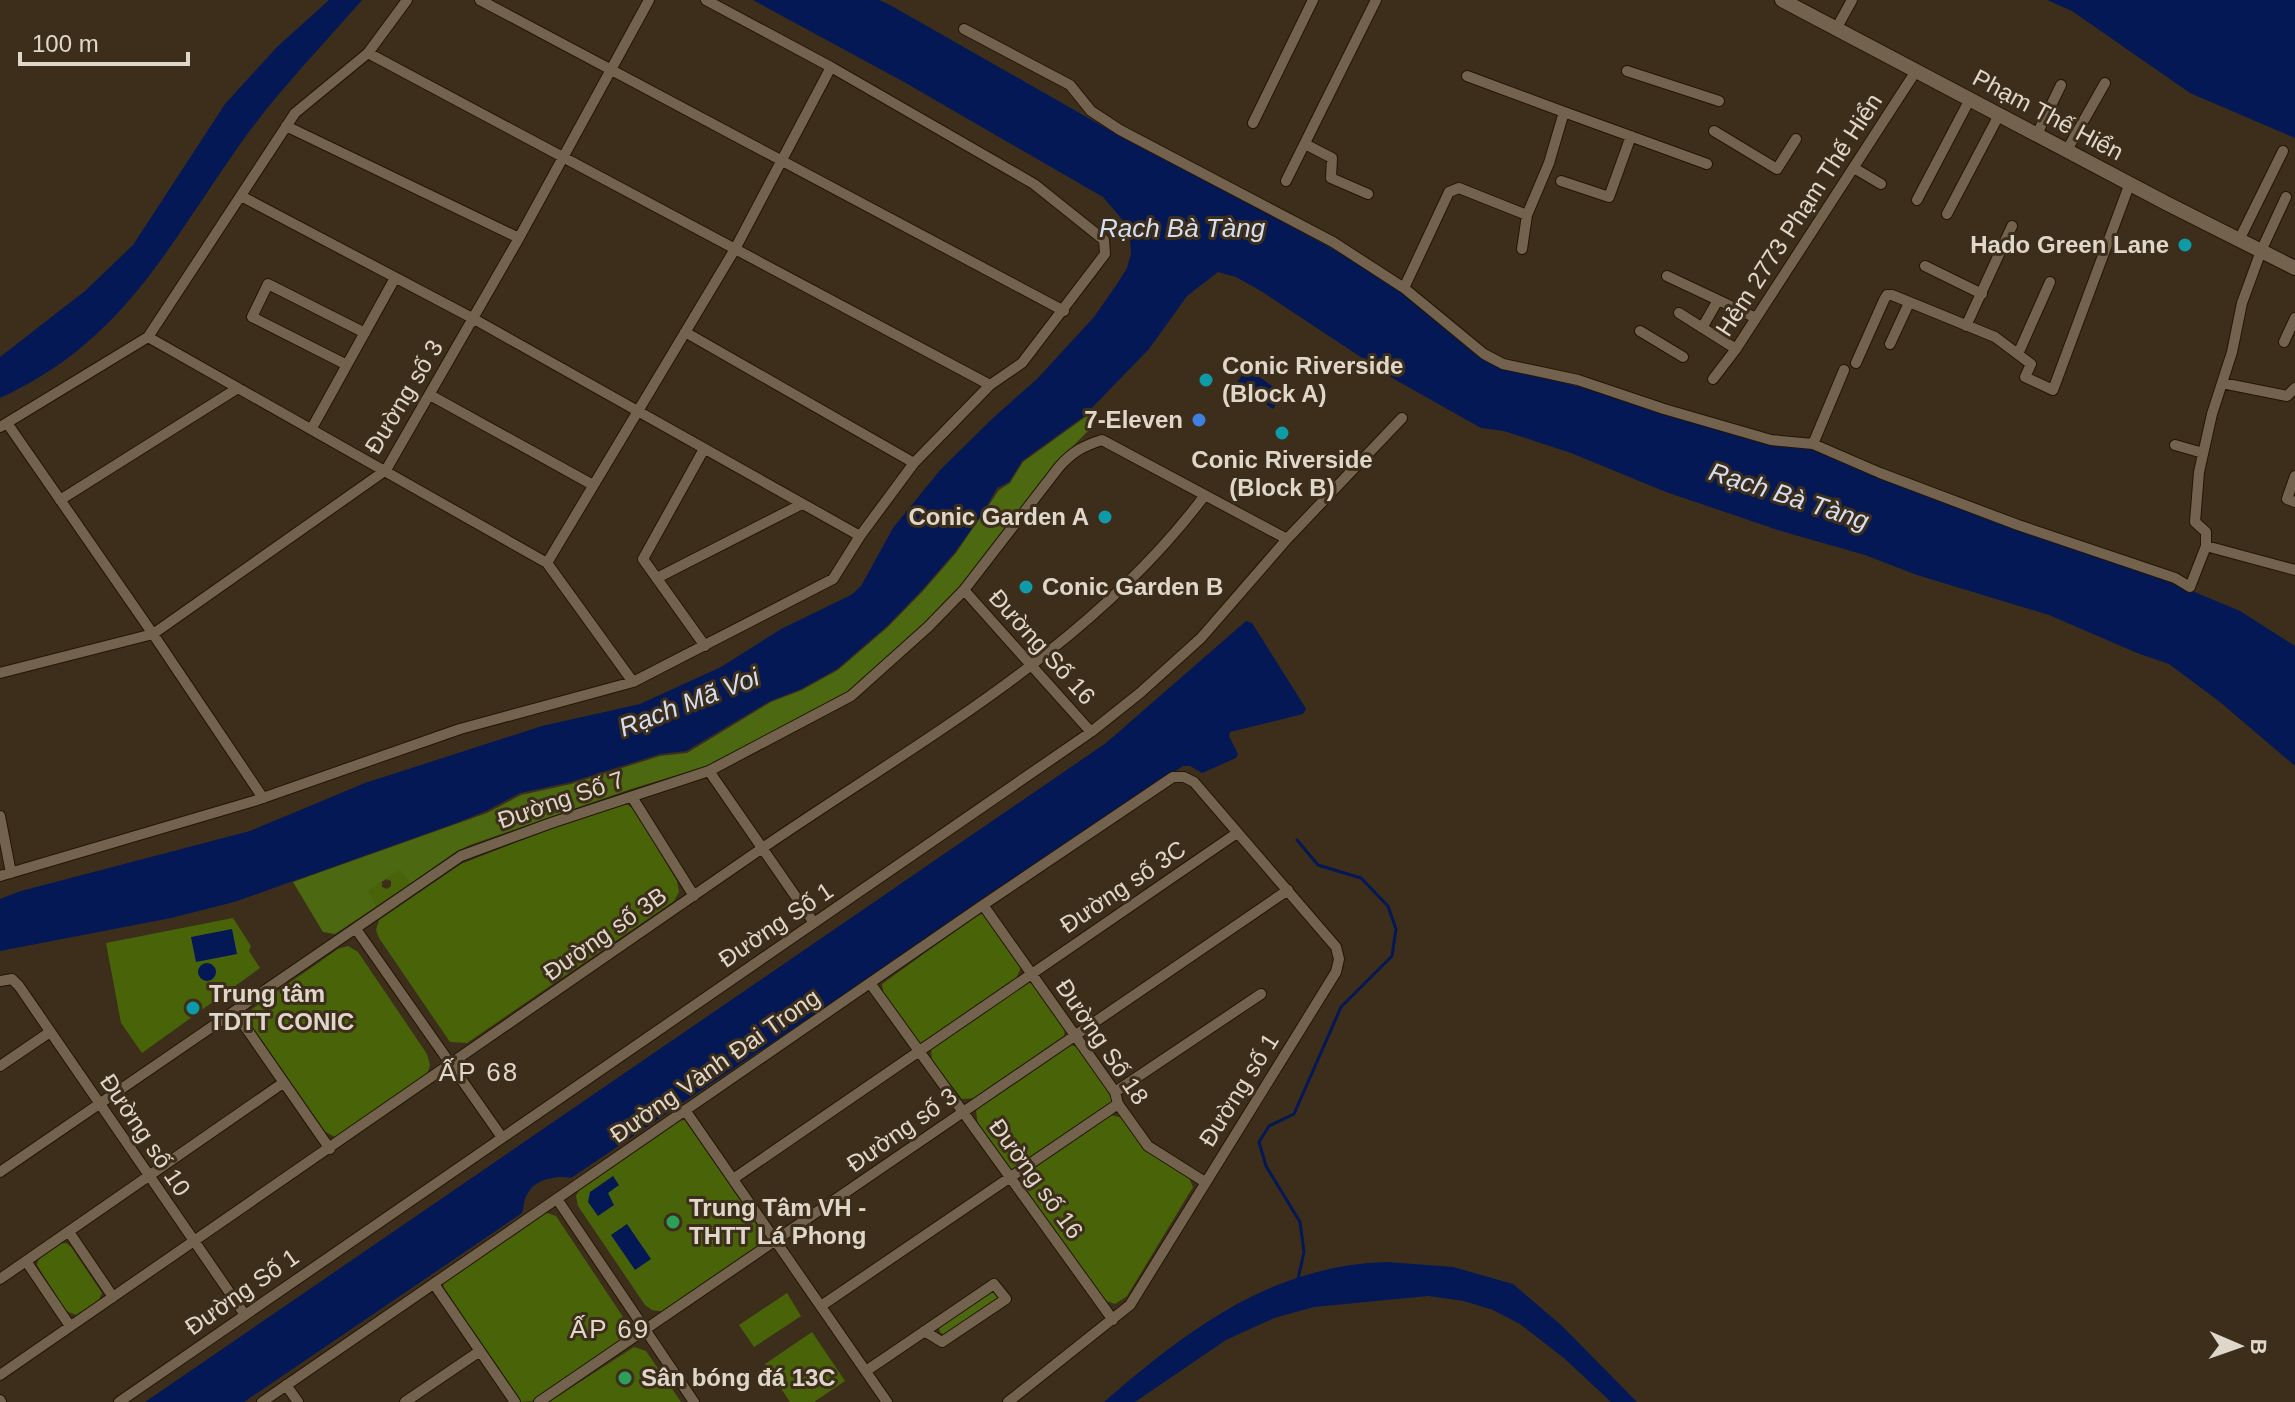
<svg xmlns="http://www.w3.org/2000/svg" width="2295" height="1402" font-family="Arial,sans-serif">
<style>
.green{fill:#496408}
.forest{fill:#4c6810}
.water{fill:#041856}
.lines{fill:none;stroke-linecap:round;stroke-linejoin:round}
.stream{stroke:#041856;stroke-width:3}
.street-casing{stroke:#231604;stroke-width:12}
.secondary-casing{stroke:#231604;stroke-width:16}
.street{stroke:#72624e;stroke-width:10}
.secondary{stroke:#72624e;stroke-width:14}
.culture-dot{fill:#0f9aa8;stroke:#3c2e1b;stroke-width:3}
.shop-dot{fill:#3f7fe0;stroke:#3c2e1b;stroke-width:3}
.leisure-dot{fill:#2e9e5b;stroke:#3c2e1b;stroke-width:3}
.labels{text-anchor:middle;stroke-width:6;stroke-linejoin:round;paint-order:stroke}
.street-label{font-size:24px;fill:#e0d7cb;stroke:#3c2e1b}
.poi-label{font-size:24px;font-weight:bold;fill:#e0d7cb;stroke:#3c2e1b;text-anchor:start}
.water-label{font-size:26px;font-style:italic;fill:#d5dff3;stroke:#3c2e1b}
.neighbourhood-label{font-size:26px;letter-spacing:2px;fill:#e0d7cb;stroke:#3c2e1b}
</style>
<rect width="100%" height="100%" fill="#3c2e1b"/>
<path class="green" d="M623,805H628L634,810L677,881L679,892L674,901L467,1043L450,1042L379,938L376,930L379,920L461,864L558,826Z
M400,869L410,884L377,906L367,891L382,882V887L387,889L391,886V881L386,879Z
M979,914L985,915L1021,967L1015,981L923,1044H919L884,996L882,984Z
M233,918L251,946L249,951L260,968L142,1053L121,1023L106,943Z
M348,946L358,952L427,1054L430,1065L427,1075L344,1134L335,1137L324,1131L250,1024L248,1016L252,1009L338,949Z
M1027,982L1033,984L1065,1029L1064,1036L977,1098L962,1099L932,1061L931,1049Z
M1070,1045L1078,1047L1113,1095L1112,1103L1014,1171L1011,1170L978,1125L976,1111L980,1106Z
M1111,1115L1123,1118L1188,1176L1193,1187L1127,1296L1115,1304L1104,1300L1022,1186L1023,1178L1027,1172Z
M684,1120L687,1121L767,1240L666,1312L652,1310L645,1305L578,1206L576,1196L580,1188L678,1121Z
M544,1212L556,1216L623,1317L626,1331L620,1341L532,1401L518,1402L443,1286L446,1279Z
M66,1243L71,1247L102,1293L98,1302L76,1315L66,1311L37,1265C39,1253 54,1244 66,1243Z
M787,1293L801,1316L754,1347L739,1325Z
M812,1332L845,1381L814,1402H790L765,1364Z
M634,1347L646,1351L681,1402H549Z"/>
<path class="forest" d="M1091,413L1092,427L1055,464L960,586L924,623L848,691L707,766L631,789L470,845L457,851L410,884L400,870L368,891L377,906L335,934L323,932L293,882L487,813L521,795L571,784L660,756L687,753L771,702L802,690L838,670L888,627L923,591L956,553L999,490L1010,483L1023,462Z
M992,1290L999,1296V1299L944,1335L940,1332L939,1326Z"/>
<path class="water" d="M329,0H362C322,46 279,90 243,140C168,245 125,341 0,398V357L85,291L133,245L225,104L277,47Z
M753,0H879L890,5L1132,143L1211,183L1369,269L1438,320L1465,346L1493,364L1818,450L2008,527L2173,583L2240,611L2295,646V766L2220,702L2169,664L2137,653L2049,615L1917,575L1865,555L1781,531L1666,492L1571,453L1504,431L1481,428L1394,379L1261,291L1236,277L1218,272L1187,296L1149,349L1083,417L1022,461L1009,482L997,488L983,513L955,552L922,590L887,626L837,669L801,689L770,701L686,751L660,754L571,782L520,793L486,811L456,823L234,902L171,918L0,951V899L21,891L250,831L365,783L542,726L640,704L721,667L781,629L851,595L861,586L893,528L941,469L993,418L1037,379L1094,317L1117,284L1127,268L1131,254L1130,239L1126,224L1103,197L904,82Z
M2047,0H2295V138L2190,93L2072,11Z
M1247,368L1283,394L1273,409L1236,384Z
M1246,621L1252,623L1303,704L1306,709L1303,714L1230,732L1229,736L1238,754L1236,758L1202,773L1190,766H1183L571,1178C558,1175 535,1179 528,1193C524,1198 524,1206 522,1213L244,1402H145L1106,743Z
M232,929L237,954L196,962L191,937Z
M198 972a9 9 0 1 1 18 0a9 9 0 1 1-18 0Z
M613,1176L619,1185L608,1193L614,1205L598,1216L588,1202L590,1192Z
M627,1224L651,1259L635,1270L611,1235Z
M1387,1262L1453,1267L1513,1284L1561,1325L1637,1402H1611L1565,1359L1520,1324L1493,1310L1464,1301L1428,1296L1314,1307L1274,1318L1226,1340L1135,1402H1104C1187,1330 1272,1265 1387,1262Z"/>
<g class="lines">
<path class="stream" d="M1297,840L1318,865L1361,878L1388,906L1396,929L1392,956L1341,1007L1294,1114L1269,1126L1259,1142L1266,1166L1300,1222L1304,1252L1298,1279"/>
<g class="street-casing">
<path id="street" d="M480,0L1064,311
M964,29L1070,85L1091,111L1120,130L1333,242L1404,288L1484,354L1503,364L1578,380L1664,409L1771,440L1813,444L1880,473L2018,525L2175,578L2190,587L2206,546V532L2195,522L2199,472L2212,414L2232,352L2242,303L2261,251L2286,197
M1836,29L1852,0
M368,53L990,385
M1627,71L1719,101
M1467,76L1564,112
M1253,123L1313,0
M286,126L519,238
M1714,131L1777,169L1796,139
M2037,134L2061,85
M1305,144L1332,158L1331,178L1368,194
M2067,150L2105,83
M1854,168L1881,184
M1286,181L1376,0
M1561,181L1609,197L1631,136
M241,196L474,319L860,536
M1917,200L1970,99
M1947,214L1999,115
M2239,240L2283,151
M1522,249L1527,215L1549,163L1564,112L1707,164
M1925,266L1982,294
M1667,276L1756,318
M1404,288L1449,192L1459,188L1527,215
M1679,313L1736,349
M1966,326L2012,226
M1702,328L1718,300
M1640,331L1683,357
M685,332L914,463
M148,337L547,563L633,682
M2284,342L2295,318
M1890,344L1909,303
M2018,354L2050,282
M1856,363L1884,300L1887,295H1892L1995,337L2031,364L2025,377L2053,390L2130,183
M347,365L252,317L268,284L365,333
M1713,379L1736,349L1916,71
M2222,383L2287,396L2295,388
M430,395L593,485
M7,423L153,634L263,798
M0,427L148,337L295,113L368,53L407,0
M312,428L395,278
M1813,444L1844,370
M2175,445L2203,453
M704,449L643,559L705,646
M2295,476L2287,499L2295,502
M60,500L238,388
M2206,546L2295,570
M547,563L735,249L831,67
M657,578L802,504
M964,590L1091,732
M0,673L153,634L386,470L519,238L649,0
M709,771L814,923
M632,797L694,896
M0,816L11,873
M0,876L254,801L460,729L633,682L833,579L860,536L914,463L990,385L1022,363L1105,254L1104,240L1034,184L831,67L706,0
M983,905L1115,1092L1118,1104L1148,1146L1205,1182
M356,929L501,1136
M0,981L12,979L19,986L245,1315
M870,983L1113,1320
M235,1012L330,1149
M0,1066L50,1032
M1115,1092L1261,994
M685,1110L887,1402
M0,1172L461,856L551,823L709,771L851,696L928,627L964,590L1059,467C1072,452 1083,446 1102,440L1287,539
M733,1179L1237,833
M557,1199L694,1402
M69,1232L113,1297
M26,1261L70,1326
M0,1279L283,1083
M434,1284L515,1402
M821,1306L1118,1104
M866,1371L994,1284L1006,1299L942,1342L924,1331
M0,1375C253,1199 507,1024 761,849C917,742 1090,649 1205,495
M286,1385L298,1402
M0,1400L1,1402
M119,1402L1091,732L1140,693L1201,638L1287,539L1402,418
M262,1402L983,905L1173,777H1184L1194,782L1336,947L1339,959L1336,972L1130,1305L1008,1402
M405,1402L480,1351
M539,1402L1288,890"/>
</g>
<g class="secondary-casing">
<path id="secondary" d="M1782,0L2166,203L2295,268"/>
</g>
<use href="#street" class="street"/>
<use href="#secondary" class="secondary"/>
</g>
<g class="culture-dot">
<circle cx="2185" cy="245" r="8"/>
<circle cx="1206" cy="380" r="8"/>
<circle cx="1282" cy="433" r="8"/>
<circle cx="1105" cy="517" r="8"/>
<circle cx="1026" cy="587" r="8"/>
<circle cx="193" cy="1008" r="8"/>
</g>
<circle class="shop-dot" cx="1199" cy="420" r="8"/>
<g class="leisure-dot">
<circle cx="673" cy="1222" r="8"/>
<circle cx="625" cy="1378" r="8"/>
</g>
<g class="labels">
<g class="street-label">
<text transform="translate(2048 115) rotate(28)" y="8">Phạm Thế Hiển</text>
<text transform="translate(1799 215) rotate(-57)" y="8">Hẻm 2773 Phạm Thế Hiển</text>
<text transform="translate(404 397) rotate(-59)" y="8">Đường số 3</text>
<text transform="translate(1042 647) rotate(48)" y="8">Đường Số 16</text>
<text transform="translate(561 800) rotate(-19)" y="8">Đường Số 7</text>
<text transform="translate(1123 887) rotate(-34)" y="8">Đường số 3C</text>
<text transform="translate(776 925) rotate(-34)" y="8">Đường Số 1</text>
<text transform="translate(605 934) rotate(-35)" y="8">Đường số 3B</text>
<text transform="translate(1102 1042) rotate(56)" y="8">Đường Số 18</text>
<text transform="translate(715 1066) rotate(-35)" y="8">Đường Vành Đai Trong</text>
<text transform="translate(1239 1090) rotate(-58)" y="8">Đường số 1</text>
<text transform="translate(902 1130) rotate(-35)" y="8">Đường số 3</text>
<text transform="translate(145 1135) rotate(56)" y="8">Đường số 10</text>
<text transform="translate(1036 1179) rotate(54)" y="8">Đường số 16</text>
<text transform="translate(242 1292) rotate(-35)" y="8">Đường Số 1</text>
</g>
<g class="poi-label">
<text x="2169" y="253" text-anchor="end">Hado Green Lane</text>
<text x="1222" y="374">Conic Riverside<tspan x="1222" dy="28">(Block A)</tspan></text>
<text x="1183" y="428" text-anchor="end">7-Eleven</text>
<text x="1282" y="468" text-anchor="middle">Conic Riverside<tspan x="1282" dy="28">(Block B)</tspan></text>
<text x="1089" y="525" text-anchor="end">Conic Garden A</text>
<text x="1042" y="595">Conic Garden B</text>
<text x="209" y="1002">Trung tâm<tspan x="209" dy="28">TDTT CONIC</tspan></text>
<text x="689" y="1216">Trung Tâm VH -<tspan x="689" dy="28">THTT Lá Phong</tspan></text>
<text x="641" y="1386">Sân bóng đá 13C</text>
</g>
<g class="water-label">
<text x="1182" y="237">Rạch Bà Tàng</text>
<text transform="translate(1789 496) rotate(18)" y="9">Rạch Bà Tàng</text>
<text transform="translate(689 702) rotate(-21)" y="9">Rạch Mã Voi</text>
</g>
<g class="neighbourhood-label">
<text x="479" y="1081">ẤP 68</text>
<text x="610" y="1338">ẤP 69</text>
</g>
</g>
<g transform="translate(2239 1346) rotate(92)" stroke="#3c2e1b" stroke-width="6" paint-order="stroke">
<path d="M0-6L14 30L0 20L-14 30Z" fill="#e0d7cb"/>
<text y="-12" font-size="22" font-weight="bold" text-anchor="middle" fill="#e0d7cb">B</text>
</g>
<path d="M20 52v12h168v-12" fill="none" stroke="#e0d7cb" stroke-width="4"/>
<text x="32" y="52" font-size="24" fill="#e0d7cb" stroke="#3c2e1b" stroke-width="6" paint-order="stroke">100 m</text>
</svg>
